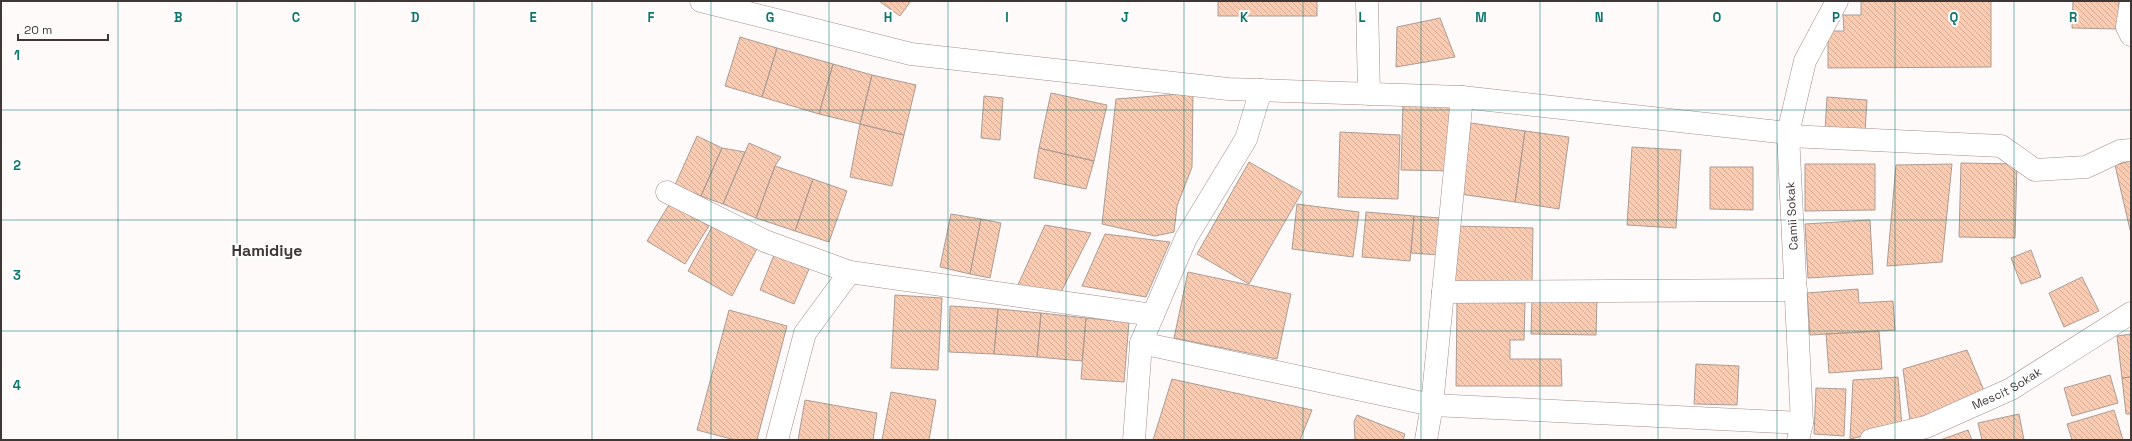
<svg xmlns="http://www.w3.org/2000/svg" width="2132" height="441" font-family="'Space Grotesk',sans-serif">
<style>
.building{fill:url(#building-back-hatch);stroke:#ad9c93}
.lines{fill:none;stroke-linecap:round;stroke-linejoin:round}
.minor-casing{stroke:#a38f8c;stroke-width:23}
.minor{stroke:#fff;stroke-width:22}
.grid{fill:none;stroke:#0f766e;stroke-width:1;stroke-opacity:0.55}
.labels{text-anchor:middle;stroke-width:4;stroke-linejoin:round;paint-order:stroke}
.street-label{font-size:12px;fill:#3f3736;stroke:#fff}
.district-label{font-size:16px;font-weight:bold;fill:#3f3736;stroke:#fff}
.grid-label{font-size:13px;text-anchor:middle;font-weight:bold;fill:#0f766e;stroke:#fff;stroke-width:4;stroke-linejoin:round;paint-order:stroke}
</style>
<defs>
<pattern id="building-back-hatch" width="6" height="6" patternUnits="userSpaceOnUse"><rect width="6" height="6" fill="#facbb1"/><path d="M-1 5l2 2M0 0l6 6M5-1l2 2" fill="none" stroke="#d7af99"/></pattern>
</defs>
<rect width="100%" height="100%" fill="#fffafa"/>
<path class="building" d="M879,1H911L900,16Z
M1218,1H1317V16H1218Z
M1861,1H1991V67L1828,68V31H1844L1843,15H1861Z
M2073,1H2119L2118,29L2072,28Z
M1440,18L1455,57L1396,67L1397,27Z
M740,37L777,48L762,97L725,86Z
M777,48L833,64L819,114L762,97Z
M833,64L872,75L860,124L819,114Z
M872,75L916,85L904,135L860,124Z
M1051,93L1107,105L1094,161L1039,148Z
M1193,93L1192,167L1177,206L1174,232L1155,236L1102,224L1116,99Z
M984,96L1003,98L1000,140L981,138Z
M1827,97L1867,100L1865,133L1825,130Z
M1403,104L1453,105L1451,171L1401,170Z
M1471,123L1525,131L1515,202L1460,194Z
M860,124L904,135L892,186L850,177Z
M1525,131L1569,137L1559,209L1515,202Z
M1340,132L1400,135L1398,199L1338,197Z
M697,136L722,148L701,196L675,185Z
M749,143L781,157L775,166L756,218L723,204Z
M1632,147L1681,150L1676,228L1627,225Z
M722,148L745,152L723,204L701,196Z
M1039,148L1094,161L1086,189L1034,178Z
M2131,161V234L2115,165Z
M1249,162L1302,192L1249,284L1197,254Z
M1961,163L2017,164L2015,238L1959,237Z
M1805,164H1875V210L1805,211Z
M1952,164L1942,262L1887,266L1896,165Z
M775,166L813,179L795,231L756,218Z
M1710,167H1753V210L1710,209Z
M813,179L847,191L829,242L795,231Z
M670,203L709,226L685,264L647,241Z
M1297,204L1359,212L1353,257L1292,249Z
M1366,212L1414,216L1410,261L1362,257Z
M951,214L981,219L970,274L940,267Z
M1414,216L1441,218L1439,255L1411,253Z
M981,219L1001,223L990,278L970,274Z
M1870,220L1873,274L1808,278L1805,224Z
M714,223L758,247L732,296L688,271Z
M1045,225L1091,233L1060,294L1017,287Z
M1454,226L1533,228L1532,285L1452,283Z
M1105,234L1170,242L1146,297L1082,286Z
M2031,250L2041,277L2021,284L2011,258Z
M774,255L809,269L794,304L760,290Z
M1188,272L1291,294L1277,359L1174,338Z
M2082,277L2099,311L2064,327L2049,293Z
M1858,289L1859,303L1893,301L1895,330L1810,335L1807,293Z
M895,295L942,298L938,370L891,368Z
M1532,298L1597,299L1596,335L1531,334Z
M1457,302L1525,303L1524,340H1510V359H1561L1562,386H1456Z
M950,306L998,309L994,354L949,352Z
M998,309L1041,313L1037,357L994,354Z
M729,310L787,326L757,440H735L697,430Z
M1041,313L1086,318L1082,361L1037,357Z
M1086,318L1129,322L1124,382L1081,379Z
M1879,331L1882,369L1829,373L1826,334Z
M2131,334V377L2122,378L2117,336Z
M1967,350L1985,393L1910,421L1903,369Z
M1696,364L1739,366L1737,405L1694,404Z
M2110,375L2118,403L2072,416L2064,388Z
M1898,377L1902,427L1850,439L1853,380Z
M2131,377V414H2126L2122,378Z
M1172,379L1312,410L1300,440H1153Z
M1816,388L1846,389L1844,436L1814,434Z
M891,392L936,400L929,440H882Z
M805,400L877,413L873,440H798Z
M2114,410L2123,440H2072L2067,424Z
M2019,414L2024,440H1982L1978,423Z
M1357,415L1405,434L1403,440H1355L1354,422Z
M1968,430L1972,440H1940Z"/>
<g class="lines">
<g class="minor-casing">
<g id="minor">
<path d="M701,1L911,54L1228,89L1462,97L1788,133"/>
<path d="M1367,1L1369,94"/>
<path d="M2131,1L2127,27L2131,35"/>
<path d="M1789,136L2001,146L2035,170L2086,167L2120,151L2131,150"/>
<path d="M667,192L765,241L850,272L1153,315"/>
<path d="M1443,292L1796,290"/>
<path d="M1141,343L1432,405L1802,423"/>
<path d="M777,440L805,333L850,272"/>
<path d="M1134,440L1141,343L1186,238L1246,139L1261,90"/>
<path d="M1426,440L1432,405L1462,97"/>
<path d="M1798,440L1802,423L1788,133L1805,61L1837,1"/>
<path id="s1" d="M1871,440L1926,427L2011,389L2131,313"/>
</g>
</g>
<use href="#minor" class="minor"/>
</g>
<path class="grid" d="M118,1V440M237,1V440M355,1V440M474,1V440M592,1V440M711,1V440M829,1V440M948,1V440M1066,1V440M1184,1V440M1303,1V440M1421,1V440M1540,1V440M1658,1V440M1777,1V440M1895,1V440M2014,1V440M1,110H2131M1,220H2131M1,331H2131"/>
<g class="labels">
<g class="street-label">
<text transform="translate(1792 216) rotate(-93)" y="4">Camii Sokak</text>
<text dy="4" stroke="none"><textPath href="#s1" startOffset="146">Mescit Sokak</textPath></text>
</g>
<g class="district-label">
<text x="267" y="256">Hamidiye</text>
</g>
</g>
<g class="grid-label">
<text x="178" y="22">B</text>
<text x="296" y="22">C</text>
<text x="415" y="22">D</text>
<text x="533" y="22">E</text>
<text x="651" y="22">F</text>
<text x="770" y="22">G</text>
<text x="888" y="22">H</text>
<text x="1007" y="22">I</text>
<text x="1125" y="22">J</text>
<text x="1244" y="22">K</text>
<text x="1362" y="22">L</text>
<text x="1481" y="22">M</text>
<text x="1599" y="22">N</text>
<text x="1717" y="22">O</text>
<text x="1836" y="22">P</text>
<text x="1954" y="22">Q</text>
<text x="2073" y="22">R</text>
<text x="17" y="60">1</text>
<text x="17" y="170">2</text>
<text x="17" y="280">3</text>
<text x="17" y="390">4</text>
</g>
<rect width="2132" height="441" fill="none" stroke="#3f3736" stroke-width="4"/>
<path d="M18 34v6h90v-6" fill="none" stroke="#3f3736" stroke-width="2"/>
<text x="24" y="34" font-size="12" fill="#3f3736" stroke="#ffffff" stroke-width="3" paint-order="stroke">20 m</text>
</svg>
